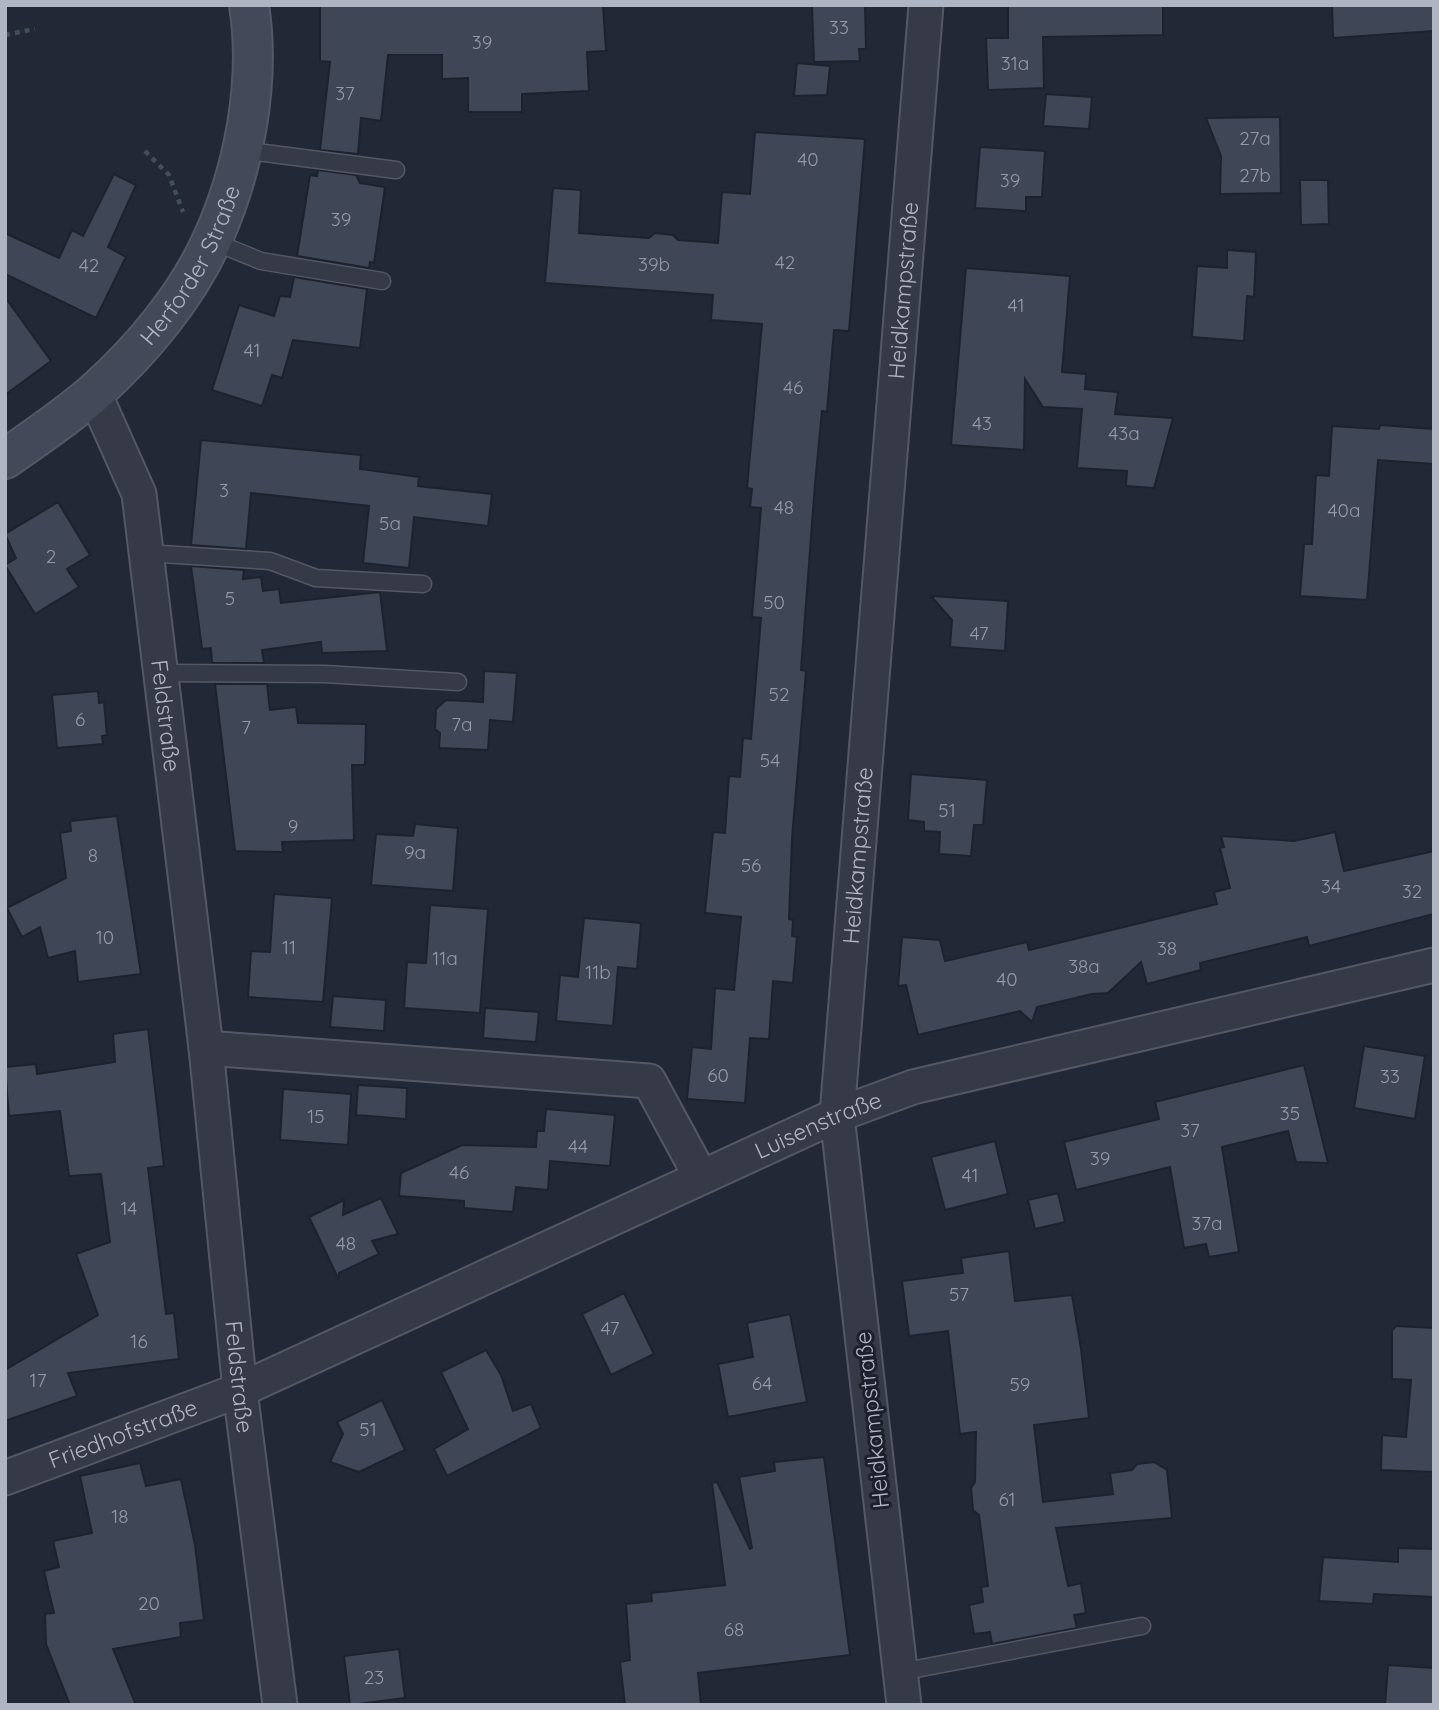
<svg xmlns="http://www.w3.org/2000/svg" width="1439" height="1710" font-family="Quicksand,sans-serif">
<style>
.building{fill:#3f4656;stroke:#1d222d;stroke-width:2}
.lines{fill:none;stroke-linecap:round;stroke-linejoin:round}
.service-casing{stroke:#535865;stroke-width:19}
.minor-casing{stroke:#535865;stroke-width:37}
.secondary-casing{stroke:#535865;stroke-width:42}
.path{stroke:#425055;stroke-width:4.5;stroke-dasharray:5 5;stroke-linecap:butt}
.service{stroke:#363a47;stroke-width:16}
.minor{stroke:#363a47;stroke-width:33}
.secondary{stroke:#44495a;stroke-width:38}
.labels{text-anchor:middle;stroke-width:6;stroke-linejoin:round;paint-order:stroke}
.number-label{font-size:19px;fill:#9499a8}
.street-label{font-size:23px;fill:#b0b5c3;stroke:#1b202b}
</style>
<rect width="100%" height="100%" fill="#222836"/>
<path class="building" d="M320,5H603L606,51L587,52L589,91L522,94V112H468V78L442,79V55H388L381,121L361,118L358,154L320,150L330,62L320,61Z
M812,5H865L866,49H859L860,61L814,62Z
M1008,5H1163V35L1043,37L1044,88L988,90L986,38H1008Z
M1332,5H1434V31L1333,38Z
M797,63L830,66L827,95L794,96Z
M1046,94L1092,97L1089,129L1043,126Z
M1280,117L1281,193L1220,194L1221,156L1206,118Z
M755,132L865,139L849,331L834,330L827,412L822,411L815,484L801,670L806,671L792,839L789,919L793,920L792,936L797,937L793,983L773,981L769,1039L750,1038L745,1103L687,1099L692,1047L711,1049L715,988L734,990L741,917L705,913L713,832L725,833L729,776L740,777L743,738L751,739L761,618L752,617L761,508L750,507L752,489L747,488L762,324L711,320L713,295L545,283L553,188L581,190L579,233L649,238L655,233L673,235L678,240L718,243L722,192L750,194Z
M980,147L1045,151L1042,197H1026V211L975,208Z
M318,170L356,175L360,183L385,187L374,263L370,262L369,268L297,256L310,175L317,176Z
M114,174L136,185L108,247L126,257L96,318L5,274V233L59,258L72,230L83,236Z
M1300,180H1328L1329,224L1301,225Z
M1227,250L1256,252L1254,297L1247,296L1244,341L1192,337L1197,266L1227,268Z
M966,268L1070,276L1062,372L1086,374L1085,389L1118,392L1115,414L1173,418L1154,488L1126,486L1127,471L1077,468L1082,409L1043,407L1025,379L1024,450L951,445Z
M294,277L367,289L360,348L293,340L282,378L272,375L262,406L212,390L239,305L274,316L280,296L290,297Z
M5,297L51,361L5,395Z
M1380,425L1434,429V464L1378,460L1367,600L1300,596L1304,544H1312L1316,475L1329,476L1332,426L1379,429Z
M201,440L361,455L360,469L419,477L418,486L492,494L488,526L414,517L409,568L363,563L369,506L251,493L246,549L191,545Z
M58,502L90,555L67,569L79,587L35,614L5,565L16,558L5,534Z
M191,566L244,570L243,579L261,577L263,591L279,589L281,603L380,592L387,651L322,653L321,642L262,650L264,663H212L211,648L202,649Z
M931,596L1008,601L1005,651L950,647L952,620Z
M484,671L517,673L513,722L490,720L488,750L439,748L440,733L435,729L436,709L446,700L483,702Z
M215,684H267L270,710L296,707L298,723L366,724L365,765H352L354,840L282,842L283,852L235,851Z
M98,691L99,703L104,702L107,735L102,736L103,744L57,748L52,695Z
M911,774L987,780L983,825H974L971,856L939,854L940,832L924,831V822L908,820Z
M117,816L141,974L78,982L75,951L48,958L40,927L22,937L7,908L66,878L60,833L71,831L70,821Z
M415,824L458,828L453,891L371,885L376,834L413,836Z
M1335,832L1344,871L1434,851V914L1309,946L1307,937L1200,963L1201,970L1147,984L1141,962L1108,993L1092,994L1037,1007L1032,1022L1020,1011L918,1035L906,985L898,986L902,937L940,940L945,961L1027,942L1029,950L1124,927L1217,904L1214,892L1230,888L1220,848L1224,847L1221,836L1294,841Z
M274,894L332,898L323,1002L248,997L251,951L270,952Z
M430,905L488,909L480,1013L404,1008L407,962L426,963Z
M584,918L641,923L637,969L618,967L613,1026L556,1021L560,975L578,977Z
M333,996L386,1000L384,1031L330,1027Z
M485,1008L539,1012L536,1042L483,1038Z
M148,1029L164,1166L148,1168L166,1314L174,1313L179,1359L68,1373L77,1396L5,1421V1370L98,1315L76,1254L110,1242L101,1174L69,1176L60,1111L9,1116L5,1067L36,1064L37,1074L115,1062L113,1034Z
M1364,1046L1425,1056L1415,1119L1354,1108Z
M1304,1065L1328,1163L1296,1162L1288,1131L1222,1147L1239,1252L1209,1257L1206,1244L1184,1248L1170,1167L1076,1190L1064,1142L1159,1119L1155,1102Z
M358,1085L407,1088L406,1119L356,1115Z
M283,1089L351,1094L348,1145L280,1140Z
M546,1109L615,1115L610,1166L550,1161L548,1190L516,1187L513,1212L464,1208V1201L399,1196L401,1173L462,1145L536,1147L537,1131H544Z
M995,1141L1008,1194L945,1210L931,1157Z
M1058,1193L1065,1222L1035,1229L1028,1200Z
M381,1198L398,1234L372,1241L379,1254L339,1273V1280L309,1217L344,1200L343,1215Z
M1009,1251L1015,1301L1072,1295L1081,1349L1089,1418L1034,1425L1043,1502L1113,1494L1110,1473L1132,1470L1137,1464L1154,1462L1167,1470L1172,1518L1056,1528L1068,1586L1081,1583L1086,1613L1074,1615L1077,1628L992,1644L990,1632L974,1634L969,1605L983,1602L981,1587L988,1586L979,1515L973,1510L971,1488L975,1482L976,1432L960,1434L948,1331L909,1336L902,1281L963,1273L961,1258Z
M624,1293L654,1354L611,1375L582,1314Z
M790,1314L807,1402L728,1417L718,1364L753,1357L747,1323Z
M1396,1326L1434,1328V1472L1381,1470L1382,1435L1406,1437L1411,1380L1392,1379V1331Z
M486,1350L501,1375L513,1411L531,1404L541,1428L447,1476L434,1449L468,1429L441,1372Z
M382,1400L405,1450L359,1472L330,1462L343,1434L337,1422Z
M824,1457L850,1655L698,1673L701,1705H625L620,1662L630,1660L626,1604L652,1601L651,1593L725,1585L712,1483L717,1482L750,1549L752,1548L739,1477L775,1471L774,1462Z
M140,1463L146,1486L181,1479L195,1545L204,1620L180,1623L181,1637L113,1649L136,1705H70L46,1644L45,1614L54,1613L44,1571L59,1567L53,1541L92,1533L80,1476Z
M1398,1548L1434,1549V1597L1374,1594L1373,1604L1319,1601L1323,1557L1398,1562Z
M399,1649L405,1698L350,1705L344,1656Z
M1388,1665L1434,1668V1705H1385Z"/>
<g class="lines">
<g class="service-casing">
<path id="service" d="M242,150L396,170
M212,241L261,261L382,281
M146,553L270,561L316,578L423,584
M161,673L325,674L458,682
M900,1672L1142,1626"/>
</g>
<g class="minor-casing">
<g id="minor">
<path id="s1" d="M94,393L139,494L206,1048L240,1390L280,1705"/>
<path d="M206,1048L649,1081L701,1177"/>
<path id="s2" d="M5,1478L240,1390L837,1115L913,1087L1434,965"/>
<path id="s3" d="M904,1705L837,1115L926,5"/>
</g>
</g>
<g class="secondary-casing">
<g id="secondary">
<path id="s4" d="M5,459C35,438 68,416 95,392C141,351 187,296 212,240C244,170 261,82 249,5"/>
</g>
</g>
<path class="path" d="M5,35L35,29
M145,151L169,175L183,212"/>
<use href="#service" class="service"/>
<use href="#minor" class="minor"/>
<use href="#secondary" class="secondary"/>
</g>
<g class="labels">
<g class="number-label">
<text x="839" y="34">33</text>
<text x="482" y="49">39</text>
<text x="1015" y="70">31a</text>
<text x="345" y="100">37</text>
<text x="1255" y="145">27a</text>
<text x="808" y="166">40</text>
<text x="1255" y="182">27b</text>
<text x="1010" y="187">39</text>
<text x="341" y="226">39</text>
<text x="785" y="269">42</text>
<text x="654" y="271">39b</text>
<text x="89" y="272">42</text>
<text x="1016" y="312">41</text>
<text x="252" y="357">41</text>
<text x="793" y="394">46</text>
<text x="982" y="430">43</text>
<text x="1124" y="440">43a</text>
<text x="224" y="497">3</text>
<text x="784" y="514">48</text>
<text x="1344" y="517">40a</text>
<text x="390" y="530">5a</text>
<text x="51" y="563">2</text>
<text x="230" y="605">5</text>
<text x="774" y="609">50</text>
<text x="979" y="640">47</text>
<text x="779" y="701">52</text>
<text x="80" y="726">6</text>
<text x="462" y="731">7a</text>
<text x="246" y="734">7</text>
<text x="770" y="767">54</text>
<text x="947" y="817">51</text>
<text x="293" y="833">9</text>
<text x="415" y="859">9a</text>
<text x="93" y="862">8</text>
<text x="751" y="872">56</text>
<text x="1331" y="893">34</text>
<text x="1412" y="898">32</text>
<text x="105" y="944">10</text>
<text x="289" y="954">11</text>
<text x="1167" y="955">38</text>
<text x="445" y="965">11a</text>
<text x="1084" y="973">38a</text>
<text x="598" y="979">11b</text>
<text x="1007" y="986">40</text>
<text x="718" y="1082">60</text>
<text x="1390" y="1083">33</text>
<text x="1290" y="1120">35</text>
<text x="316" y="1123">15</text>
<text x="1190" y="1137">37</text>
<text x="578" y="1153">44</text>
<text x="1100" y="1165">39</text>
<text x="459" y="1179">46</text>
<text x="970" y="1182">41</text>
<text x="129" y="1215">14</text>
<text x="1207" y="1230">37a</text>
<text x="346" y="1250">48</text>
<text x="959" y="1301">57</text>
<text x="610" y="1335">47</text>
<text x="139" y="1348">16</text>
<text x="38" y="1387">17</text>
<text x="762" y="1390">64</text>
<text x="1020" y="1391">59</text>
<text x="368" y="1436">51</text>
<text x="1007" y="1506">61</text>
<text x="120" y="1523">18</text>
<text x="149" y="1610">20</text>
<text x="734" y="1636">68</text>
<text x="374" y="1684">23</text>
</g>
<g class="street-label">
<text dy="8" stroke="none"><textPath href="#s4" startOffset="273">Herforder Straße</textPath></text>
<text dy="8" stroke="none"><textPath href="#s3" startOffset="1421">Heidkampstraße</textPath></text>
<text dy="8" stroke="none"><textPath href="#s1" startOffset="334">Feldstraße</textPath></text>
<text dy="8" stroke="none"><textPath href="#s3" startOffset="854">Heidkampstraße</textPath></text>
<text dy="8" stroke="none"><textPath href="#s2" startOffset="887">Luisenstraße</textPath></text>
<text dy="8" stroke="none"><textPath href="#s1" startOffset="999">Feldstraße</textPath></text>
<text transform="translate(872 1420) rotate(-96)" y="8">Heidkampstraße</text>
<text dy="8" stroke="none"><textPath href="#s2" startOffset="126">Friedhofstraße</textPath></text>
</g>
</g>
<rect width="1439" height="1710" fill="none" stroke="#b0b5c3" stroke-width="14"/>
</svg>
